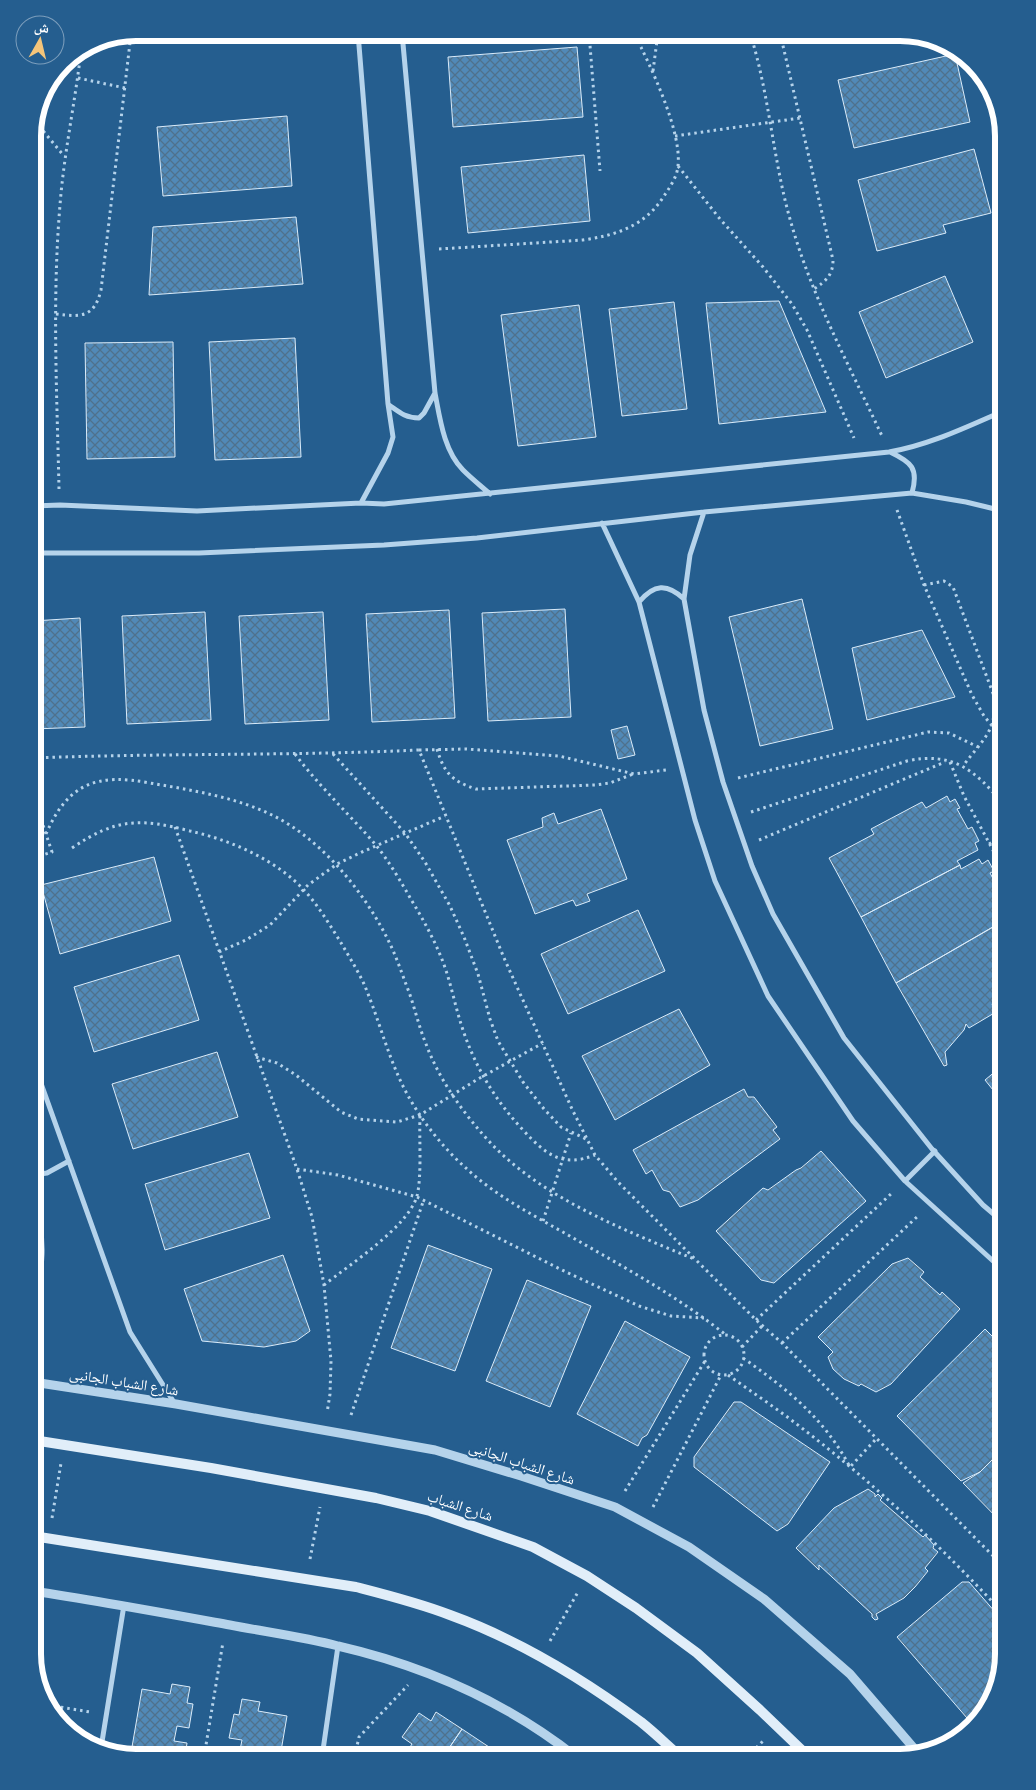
<svg xmlns="http://www.w3.org/2000/svg" width="1036" height="1790" font-family="Manrope,'Noto Naskh Arabic',sans-serif">
<style>
.building{fill:url(#building-cross-hatch);stroke:#daebf9}
.lines{fill:none;stroke-linecap:round;stroke-linejoin:round}
.path{stroke:#b5d3eb;stroke-width:3;stroke-dasharray:2.5 4;stroke-linecap:butt}
.minor{stroke:#b5d3eb;stroke-width:5}
.tertiary{stroke:#b5d3eb;stroke-width:9}
.secondary{stroke:#e1eef9;stroke-width:10}
.labels{text-anchor:middle;stroke-width:4;stroke-linejoin:round;paint-order:stroke}
.street-label{font-size:15px;fill:#fff;stroke:#255e8f}
.rim{fill:none;stroke:#fff;stroke-width:6}
</style>
<defs>
<pattern id="building-cross-hatch" width="8" height="8" patternUnits="userSpaceOnUse" patternTransform="scale(1.25)"><rect width="8" height="8" fill="#5189b7"/><path d="M0 0l8 8M0 8l8-8" fill="none" stroke="#4f718c"/></pattern>
</defs>
<rect width="100%" height="100%" fill="#255e8f"/>
<path class="building" d="M827,33H845L828,37Z
M577,47L583,117L453,127L448,57Z
M955,54L970,122L854,148L838,80Z
M287,116L292,186L163,196L157,127Z
M974,149L991,213L943,225L946,233L877,251L858,180Z
M584,155L590,221L468,233L461,167Z
M296,217L303,284L149,295L153,227Z
M945,276L973,342L886,378L859,312Z
M779,301L826,412L719,424L706,303Z
M674,302L687,409L622,416L609,309Z
M579,305L596,437L518,446L501,315Z
M295,338L301,457L215,460L209,342Z
M173,342L175,457L87,459L85,343Z
M802,599L833,729L760,746L729,617Z
M565,609L571,717L488,721L482,613Z
M449,610L455,718L372,722L366,614Z
M205,612L211,720L127,724L122,616Z
M323,612L329,720L245,724L239,616Z
M80,618L85,727L33,729V621Z
M922,630L955,697L867,720L852,648Z
M627,726L635,755L618,759L611,730Z
M947,796L950,802L955,799L960,808L957,809L968,829L972,827L979,841L975,843L978,850L957,861L960,865L861,917L829,858L874,834L871,829L922,802L926,808Z
M601,809L627,879L587,894L590,901L576,906L573,900L535,914L507,840L543,827L542,818L554,813L558,824Z
M34,818L43,848L33,851V819Z
M154,857L171,921L60,954L41,885Z
M979,859L982,864L988,860L994,871L990,873L1001,893L1003,891V915L993,921L995,926L896,983L861,917L960,865L961,869Z
M638,910L665,971L568,1014L541,954Z
M1003,921V1003L1001,1005L999,1000L992,1004L996,1012L969,1028L966,1024L964,1030L945,1052L947,1065L944,1066L896,983Z
M179,955L199,1020L94,1052L74,987Z
M679,1009L710,1065L615,1120L582,1056Z
M217,1052L238,1117L133,1149L112,1084Z
M1003,1065V1090L997,1095L985,1080Z
M744,1089L748,1097H754L777,1127L773,1130L780,1139L698,1200L680,1207L670,1192L663,1190L652,1170L646,1174L633,1150Z
M821,1151L866,1201L774,1283L761,1280L716,1231L763,1188L768,1190L796,1170L801,1168Z
M249,1153L270,1218L165,1250L145,1184Z
M428,1245L492,1269L455,1371L391,1348Z
M283,1255L310,1331L296,1341L264,1347L202,1341L184,1289Z
M908,1258L924,1272L920,1277L940,1295L942,1292L960,1309L891,1384L876,1392L861,1384L859,1386L844,1379L833,1369L828,1357L833,1352L818,1337L892,1264Z
M527,1280L591,1306L550,1407L486,1381Z
M625,1321L690,1357L647,1435L642,1438L638,1446L577,1414Z
M985,1329L997,1341L1000,1340L1003,1344V1449L980,1472L961,1481L897,1416Z
M734,1402H741L830,1462L788,1524L777,1531L694,1467V1457Z
M1003,1449V1524L963,1483L980,1472Z
M868,1489L875,1494V1497L878,1494L882,1498L880,1500L923,1537L925,1535L934,1545L933,1548L938,1552L925,1568L928,1571L915,1587L904,1598L876,1614L878,1619L875,1620L872,1617V1614L819,1565V1570L796,1548L834,1508Z
M962,1582H969L1003,1621V1654L989,1702L967,1718L897,1637Z
M172,1684L190,1687L187,1703L193,1704L189,1728L177,1726L174,1741L187,1743L185,1757H136L138,1748L132,1747L142,1689L170,1694Z
M242,1699L260,1702L258,1711L287,1716L280,1757H225L226,1752L239,1755L242,1740L229,1738L234,1714L239,1715Z
M436,1712L462,1729L443,1757H407L404,1756L412,1744L402,1737L419,1713L431,1721Z
M462,1729L504,1757H443Z"/>
<g class="lines">
<path class="path" d="M589,33L600,171
M750,33C770,96 773,163 792,226C813,299 850,367 882,436
M780,33L833,260C833,275 826,281 814,289
M653,71L658,33
M78,78L125,88
M35,121L64,156
M675,136L800,118
M678,166L720,219L763,267L792,304L807,330L854,438
M439,249L583,240C617,235 645,226 664,196C670,187 677,177 678,166C682,131 650,65 634,33
M56,314C81,317 94,318 101,290L131,34
M59,489C57,395 52,300 60,205C64,153 75,103 81,51
M897,510L924,585L972,695L984,716L1003,739
M924,585L944,581L953,587L994,696C998,731 982,740 963,766
M437,749C444,773 452,781 476,789L595,785L610,783L633,774
M419,750L466,749L559,756L634,774L666,770
M295,754C319,786 349,814 375,844C389,861 401,882 412,901C424,921 435,941 443,962C451,983 455,1006 462,1027C475,1067 495,1100 523,1130C545,1154 562,1168 595,1155
M333,754L405,833L425,862L450,906L464,937L478,974L490,1019L498,1041L523,1082L544,1109L561,1127L586,1139
M33,758C161,753 290,756 419,750L504,958L572,1109L595,1155L618,1182L756,1320L782,1343L1003,1566
M950,762L964,796L1003,869
M738,778L928,732L949,733L978,747
M751,812L907,761C953,751 976,771 1003,804
M175,827L297,1169L312,1217L324,1285L331,1361L330,1394L327,1413
M46,834C68,783 97,773 150,783C191,790 235,797 272,815C323,840 367,895 391,946C398,961 403,977 409,992C415,1009 419,1027 426,1044C439,1079 461,1110 486,1138C539,1197 622,1229 694,1259
M759,840L945,762
M989,844L1003,836
M72,848C116,818 141,818 190,831C230,840 275,859 304,890C318,905 329,924 340,941C348,955 357,969 364,984C379,1019 388,1058 406,1092C421,1120 443,1148 467,1169C496,1196 533,1215 568,1235C622,1266 677,1296 726,1335
M33,858L52,852L38,810L33,812
M219,952L246,940L270,925L308,885L337,864L362,852L445,816
M256,1057L277,1063L296,1075L341,1112L358,1119L397,1122L420,1115L478,1079L543,1043
M297,1169L338,1175L417,1197L566,1272L639,1306L671,1316L704,1318
M543,1221L571,1133
M324,1285C349,1265 408,1227 417,1196C422,1176 419,1138 420,1116
M756,1320L893,1192
M704 1355a20 20 0 1 1 40 0a20 20 0 1 1-40 0Z
M782,1343L919,1215
M742,1347L763,1325
M743,1358C787,1389 824,1418 850,1467L876,1439
M728,1375C749,1390 770,1404 790,1419C867,1477 938,1543 1003,1613
M351,1415L423,1202
M625,1491L705,1361
M653,1507L721,1375
M52,1518L61,1463
M310,1559L320,1507
M550,1641L578,1592
M48,1705L90,1712
M204,1757L223,1642
M371,1757L357,1746L359,1737L408,1685
M747,1757L764,1740"/>
<path class="minor" d="M358,33L388,404L393,437L388,453L361,503
M402,33L435,393C440,419 444,451 463,470C472,479 481,486 490,494
M389,405C399,412 405,418 419,418L424,413L435,393
M890,452C911,462 919,468 912,493
M1003,467C999,445 998,422 1003,399
M33,506L60,505L197,511L361,503L384,504L889,452C929,445 964,428 1001,412
M704,512L690,555L684,599L704,710L723,782L752,866L773,914L844,1038L932,1149L983,1205L1003,1222
M602,523L639,602L695,820L715,881L768,996L853,1121L905,1181L1003,1270
M33,553H199L384,545L477,538L704,512L912,493L966,502L1003,511
M639,602C654,584 667,583 684,599
M33,1061L130,1332L175,1404
M33,1175L47,1173L69,1161
M905,1181L935,1151
M33,1308C43,1268 47,1240 33,1199
M101,1748L124,1605
M322,1757L338,1646"/>
<path class="tertiary" d="M33,1382L176,1404L435,1450L521,1476L615,1507L689,1547L764,1599L850,1674L918,1753
M33,1591C99,1601 164,1613 230,1625C266,1632 303,1637 338,1646C425,1666 506,1702 576,1757"/>
<path class="secondary" d="M33,1440L211,1468L376,1498L430,1511L533,1547L587,1576L636,1608L697,1653L760,1710L809,1757
M33,1536L356,1587C387,1595 419,1603 450,1615C519,1640 583,1679 641,1722C655,1733 668,1746 681,1757"/>
</g>
<g class="labels">
<g class="street-label">
<text transform="translate(124 1382) rotate(9)" y="5">شارع الشباب الجانبى</text>
<text transform="translate(522 1463) rotate(18)" y="5">شارع الشباب الجانبى</text>
<text transform="translate(460 1506) rotate(18)" y="5">شارع الشباب</text>
</g>
</g>
<path d="M0 0H1036V1790H0ZM136 41H900A95 95 0 0 1 995 136V1654A95 95 0 0 1 900 1749H136A95 95 0 0 1 41 1654V136A95 95 0 0 1 136 41Z" fill="#255e8f" fill-rule="evenodd"/>
<path class="rim" d="M136 41H900A95 95 0 0 1 995 136V1654A95 95 0 0 1 900 1749H136A95 95 0 0 1 41 1654V136A95 95 0 0 1 136 41Z"/>
<g transform="translate(40 40) rotate(8)"><circle r="24" fill="#255e8f" stroke="#7c9ebc"/>
<path d="M0-4L9 19L0 12L-9 19Z" fill="#f5c57a"/>
<text y="-8" font-size="14" font-weight="bold" text-anchor="middle" fill="#ffffff">ش</text>
</g>
</svg>
